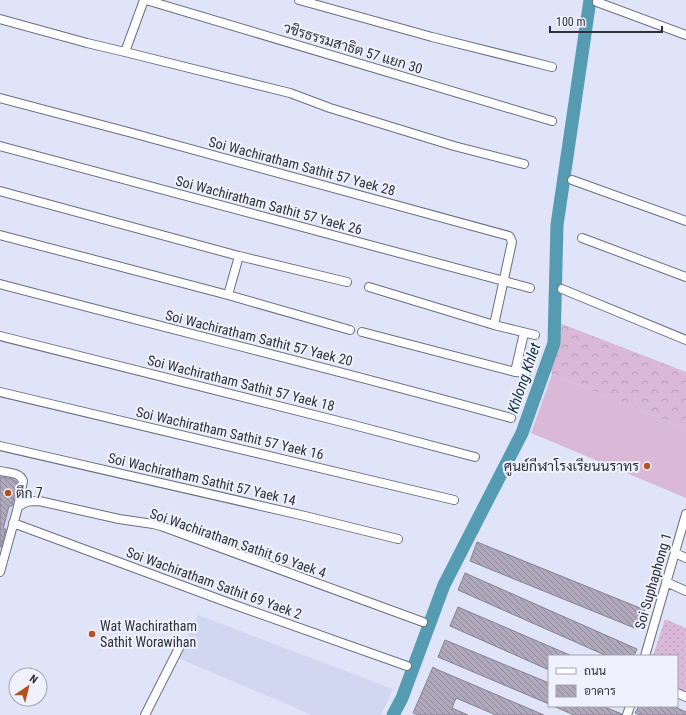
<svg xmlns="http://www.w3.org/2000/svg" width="686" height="715" font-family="'Roboto Condensed',Sarabun,sans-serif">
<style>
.built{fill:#d1d7f1}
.grass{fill:url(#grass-dots)}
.forest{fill:url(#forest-crowns)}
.pitch{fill:#d9b8d8}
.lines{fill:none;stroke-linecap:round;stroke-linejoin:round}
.river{stroke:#559bb2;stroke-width:13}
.building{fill:url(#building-back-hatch);stroke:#888294}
.minor-casing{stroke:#6a6f7f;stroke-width:10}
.minor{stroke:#fff;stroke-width:8}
.poi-dot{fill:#b5521c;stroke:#eff2fe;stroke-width:1.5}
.labels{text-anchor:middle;stroke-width:4;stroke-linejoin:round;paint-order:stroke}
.street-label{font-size:14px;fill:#2e3037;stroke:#eff2fe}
.poi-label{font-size:14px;fill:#2e3037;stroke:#eff2fe;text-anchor:start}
.water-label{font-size:15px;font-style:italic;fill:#10323d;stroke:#eff2fe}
</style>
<defs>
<pattern id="grass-dots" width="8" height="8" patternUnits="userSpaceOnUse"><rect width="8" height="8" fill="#d9b8d8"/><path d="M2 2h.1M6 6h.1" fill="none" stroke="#bb9eba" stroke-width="1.8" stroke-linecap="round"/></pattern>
<pattern id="forest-crowns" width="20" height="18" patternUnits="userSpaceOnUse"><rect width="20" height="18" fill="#d9b8d8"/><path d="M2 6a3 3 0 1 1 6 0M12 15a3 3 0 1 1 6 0" fill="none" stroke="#bb9eba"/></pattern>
<pattern id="building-back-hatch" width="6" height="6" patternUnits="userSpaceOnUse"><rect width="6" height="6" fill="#afa9bb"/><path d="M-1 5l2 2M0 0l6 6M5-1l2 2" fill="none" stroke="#8f8a99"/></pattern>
</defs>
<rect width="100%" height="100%" fill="#dfe4f8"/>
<path class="built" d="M0,474L17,477L19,480L9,528L0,558Z
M198,615L393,689L381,715H312L178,658Z"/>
<path class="grass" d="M665,619L686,628V692L677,688V656H653Z"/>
<path class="forest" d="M557,322L686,372V429L552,374L549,364L556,343Z"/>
<path class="pitch" d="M552,374L686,429V498L531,433Z"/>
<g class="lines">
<path class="river" d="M393,715L402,698L444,585L501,474L522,433L554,343L557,225L590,0"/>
</g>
<path class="building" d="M0,477L12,479L17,482L12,506H9L3,529H6L1,547H0Z
M477,542L645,610L637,629L470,561Z
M465,573L637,649L634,656H607L458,590Z
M458,607L572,656H549V670L450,626Z
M445,640L549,683V704L438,657Z
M433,667L436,669L544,715H496L456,698L452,708L468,715H418L413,713Z
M553,706H602L622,714V715H574Z
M639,706H673L686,712V715H640L635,713Z"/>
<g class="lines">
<g class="minor-casing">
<path id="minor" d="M146,0L552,121
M299,0L432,37L552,67
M597,2L686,35
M0,19L87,43L125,52L144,0
M125,52L290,93L330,108L454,146L524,164
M0,98L132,133L509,236L510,237L512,242L494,325
M0,146C177,193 353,241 530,288
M572,180L686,221
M0,191L239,256L347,282
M0,235L228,295L350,330
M582,238L686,277
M0,284C170,329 341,371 511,418
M369,287L494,325L535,335
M562,289L686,340
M228,295L239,256
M362,332L515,372L526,373
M0,336L346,423L475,457
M515,372L524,333
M0,392L454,500
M0,446L305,516L398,539
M0,471C8,473 20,472 23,481L18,507L0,572
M18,507C26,501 29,501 39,501L119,519L153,524L161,526L423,622
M13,523L232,604L407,666
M675,553L686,558
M666,582L686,591
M645,656L686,514
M677,693L686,697
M145,715L181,644
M627,715L630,706"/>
</g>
<use href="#minor" class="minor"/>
</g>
<g class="poi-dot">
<circle cx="647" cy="466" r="4"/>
<circle cx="8" cy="493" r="4"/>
<circle cx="92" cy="634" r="4"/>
</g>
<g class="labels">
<g class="street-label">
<text transform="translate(353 48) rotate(17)" y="5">วชิรธรรมสาธิต 57 แยก 30</text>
<text transform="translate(302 166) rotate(15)" y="5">Soi Wachiratham Sathit 57 Yaek 28</text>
<text transform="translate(269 205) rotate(15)" y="5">Soi Wachiratham Sathit 57 Yaek 26</text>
<text transform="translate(259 338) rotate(14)" y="5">Soi Wachiratham Sathit 57 Yaek 20</text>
<text transform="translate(241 383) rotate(14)" y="5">Soi Wachiratham Sathit 57 Yaek 18</text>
<text transform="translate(230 433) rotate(13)" y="5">Soi Wachiratham Sathit 57 Yaek 16</text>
<text transform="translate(202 479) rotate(13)" y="5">Soi Wachiratham Sathit 57 Yaek 14</text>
<text transform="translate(238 543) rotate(19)" y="5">Soi Wachiratham Sathit 69 Yaek 4</text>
<text transform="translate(653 581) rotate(-74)" y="5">Soi Suphaphong 1</text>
<text transform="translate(214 583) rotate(20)" y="5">Soi Wachiratham Sathit 69 Yaek 2</text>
</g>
<g class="poi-label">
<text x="639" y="471" text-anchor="end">ศูนย์กีฬาโรงเรียนนราทร</text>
<text x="16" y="498">ตึก 7</text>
<text x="100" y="631">Wat Wachiratham<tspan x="100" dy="16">Sathit Worawihan</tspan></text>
</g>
<g class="water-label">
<text transform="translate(524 378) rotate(-71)" y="5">Khlong Khlet</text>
</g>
</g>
<rect x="548" y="655" width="130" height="52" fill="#eff2fe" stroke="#a2a4ae"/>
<rect x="556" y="668" width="20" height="6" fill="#ffffff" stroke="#a2a4ae"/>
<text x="584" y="675" font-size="12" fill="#2e3037">ถนน</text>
<rect x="556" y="685" width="20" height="12" fill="url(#building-back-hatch)" stroke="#a2a4ae"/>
<text x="584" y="695" font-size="12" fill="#2e3037">อาคาร</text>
<g transform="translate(28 687) rotate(35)"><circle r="19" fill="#eff2fe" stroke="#a2a4ae"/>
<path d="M0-3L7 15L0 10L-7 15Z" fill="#b5521c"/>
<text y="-6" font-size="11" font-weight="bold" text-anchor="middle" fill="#2e3037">N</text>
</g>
<path d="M550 26v6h112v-6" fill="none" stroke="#2e3037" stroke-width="2"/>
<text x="556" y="26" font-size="12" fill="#2e3037" stroke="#eff2fe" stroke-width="3" paint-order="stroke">100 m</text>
</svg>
